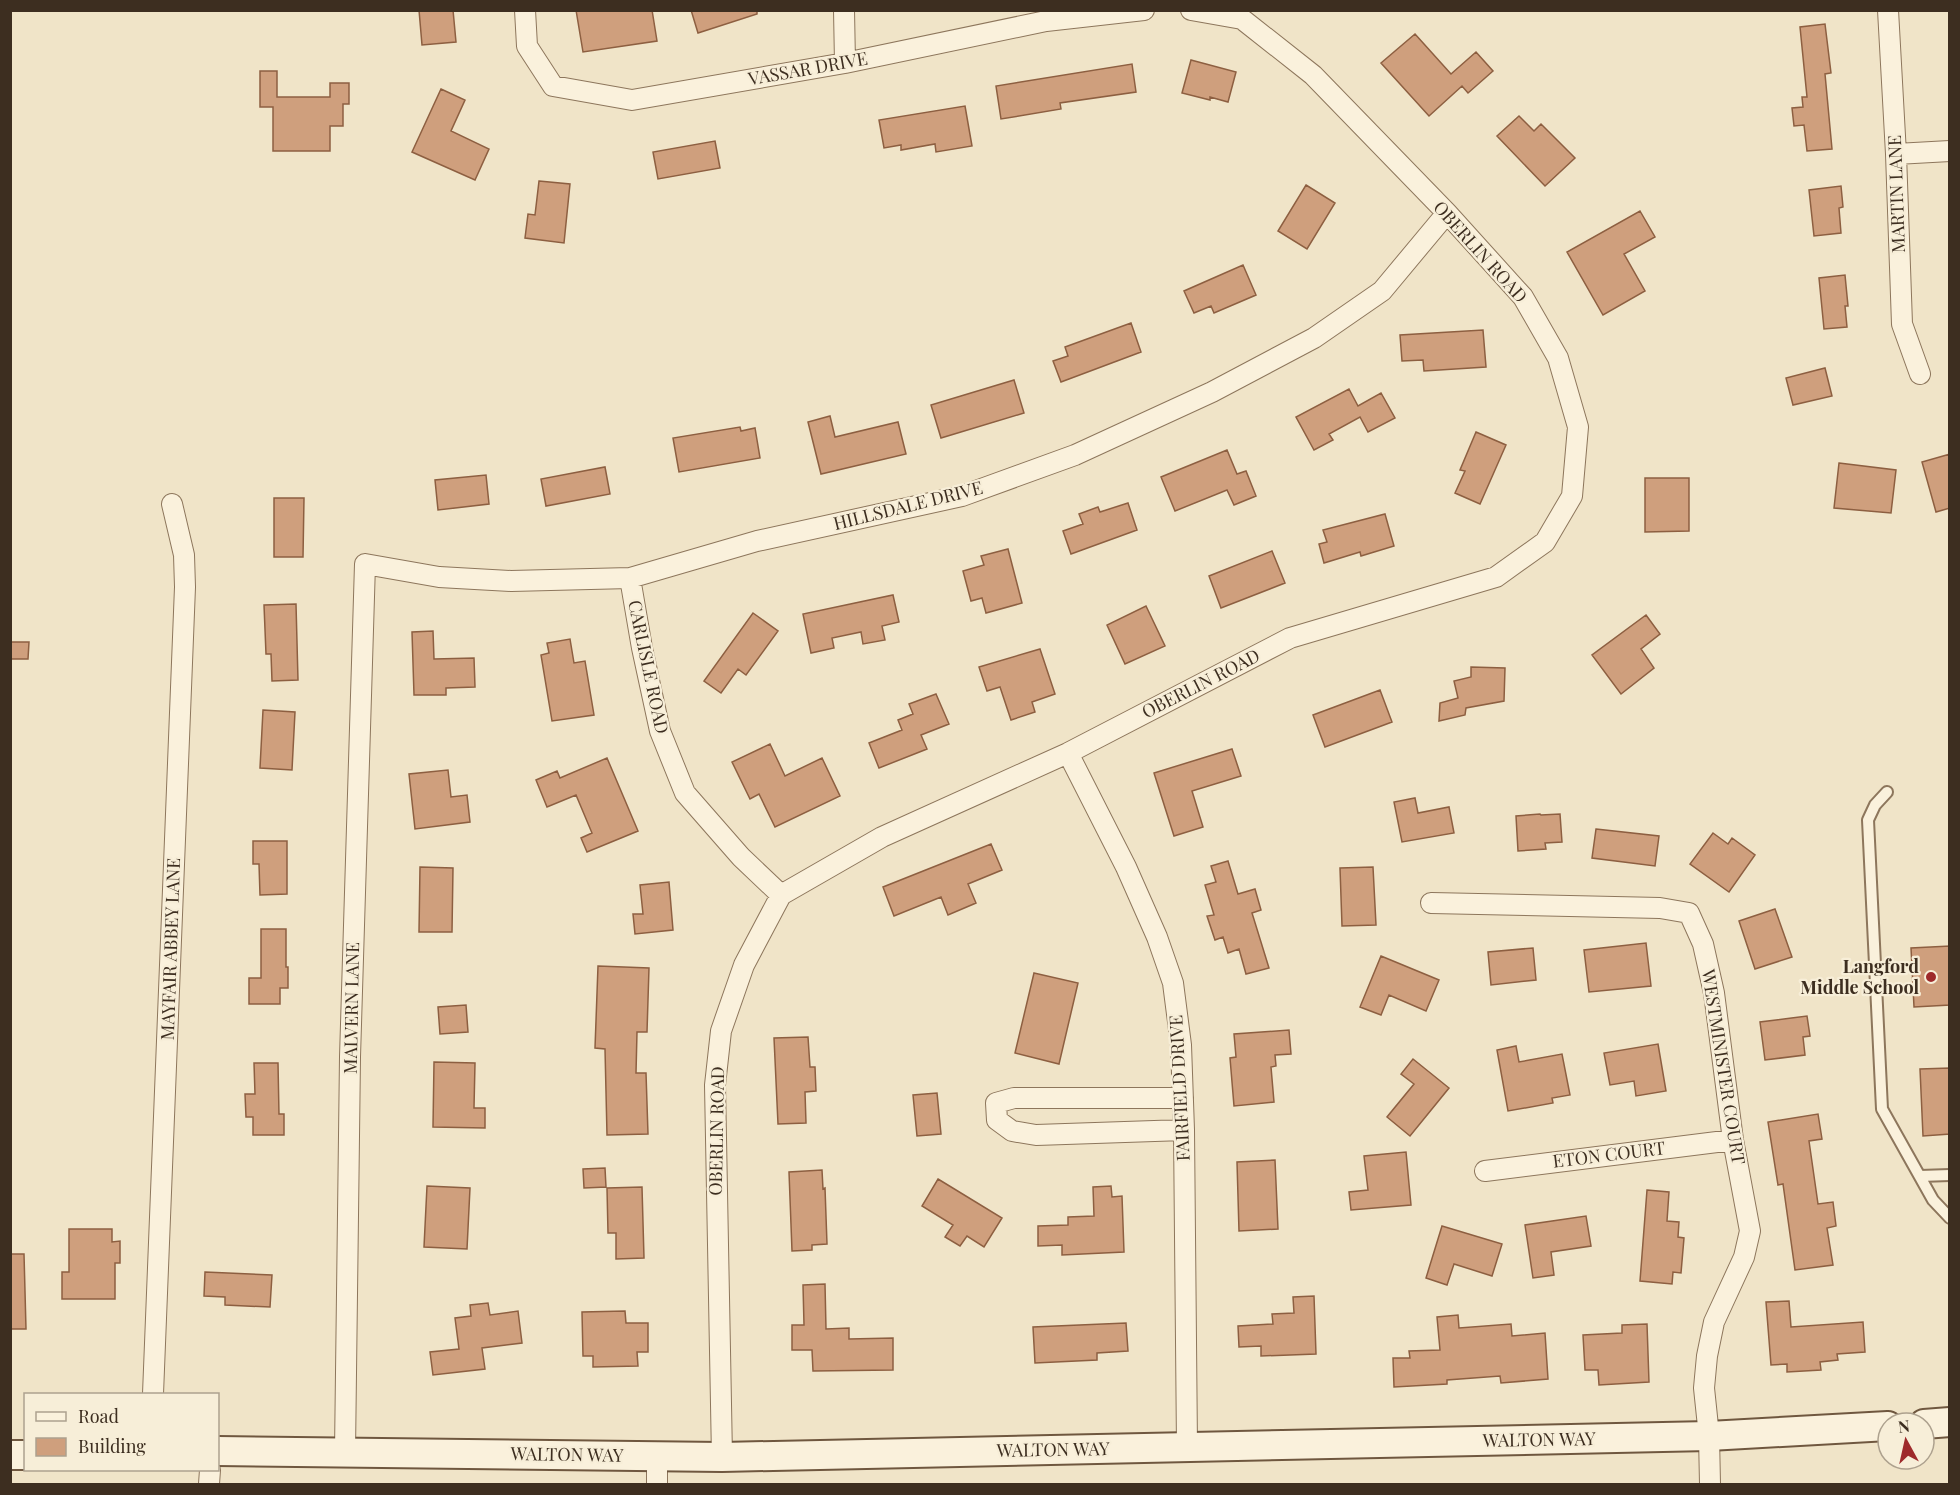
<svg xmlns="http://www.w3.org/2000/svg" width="1960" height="1495" font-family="'Playfair Display',serif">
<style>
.building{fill:#cf9f7d;stroke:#8d5f41;stroke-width:1.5}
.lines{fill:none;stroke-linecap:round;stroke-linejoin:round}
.lane-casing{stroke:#8d765c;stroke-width:14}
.street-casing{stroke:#8d765c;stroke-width:22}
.secondary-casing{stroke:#6f573f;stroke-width:32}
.lane{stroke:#faf1dc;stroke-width:10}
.street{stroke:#faf1dc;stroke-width:20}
.secondary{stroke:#faf1dc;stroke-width:28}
.poi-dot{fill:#9e2a2b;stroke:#f7eed8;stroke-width:2}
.labels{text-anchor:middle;stroke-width:4.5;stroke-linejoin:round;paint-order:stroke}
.street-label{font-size:18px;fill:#3d2e20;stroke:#f7eed8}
.poi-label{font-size:18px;font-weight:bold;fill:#3d2e20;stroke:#f7eed8;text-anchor:end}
</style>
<rect width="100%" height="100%" fill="#f0e4c8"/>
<path class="building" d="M419,10H453L456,42L422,45Z
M576,10H652L657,41L583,52Z
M691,10H757V14L698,33Z
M1825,24L1831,73L1825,74L1832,149L1807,151L1804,125L1794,126L1792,108L1803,107L1802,97H1807L1800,27Z
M1415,34L1451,74L1476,52L1493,71L1468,93L1462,86L1429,116L1381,63Z
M1191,60L1236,72L1228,102L1210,97V100L1182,93Z
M1132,64L1136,92L1060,103L1061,109L1001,119L996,86Z
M260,71H277V97H330V83H349V104H343V126H330V151H273V107H260Z
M441,89L465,100L451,131L489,149L475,180L412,152Z
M965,106L972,146L936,152L935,144L901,150V145L884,148L879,120Z
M1519,116L1534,131L1541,124L1575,158L1545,186L1497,136Z
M715,141L720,168L658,179L653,152Z
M539,181L570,184L564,243L525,238L528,214L535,215Z
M1306,185L1335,203L1307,249L1278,231Z
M1841,186L1843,207L1839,208L1841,233L1814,236L1809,190Z
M1640,211L1655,237L1624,254L1645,291L1603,315L1567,252Z
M1243,265L1256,295L1214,313L1211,306L1194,313L1184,291Z
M1845,275L1848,306H1845L1847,327L1824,329L1819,278Z
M1131,323L1141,352L1061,382L1053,361L1068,356L1065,347Z
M1483,330L1486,367L1424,371L1423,360L1402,361L1400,335Z
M1825,368L1832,396L1793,405L1786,378Z
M1014,380L1024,413L941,438L931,405Z
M1349,389L1358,406L1381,393L1395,418L1368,432L1360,417L1329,434L1333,440L1314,450L1296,417Z
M830,416L835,437L898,422L906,454L821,474L808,422Z
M740,427L741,431L755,428L760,458L679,472L673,438Z
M1476,432L1506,445L1480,504L1455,493L1465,471L1460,470Z
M1227,450L1237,474L1246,471L1256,496L1234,505L1227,490L1175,511L1161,477Z
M1950,454V508L1936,512L1922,462Z
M1839,463L1896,470L1891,513L1834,508Z
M605,467L610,494L546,506L541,479Z
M486,475L489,504L438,510L435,480Z
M1645,478H1689V531L1645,532Z
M274,498H304L303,557H274Z
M1128,503L1137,530L1071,554L1063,531L1083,524L1079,514L1098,507L1100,512Z
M1385,514L1394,546L1361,556L1360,552L1324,563L1319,544L1327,542L1323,530Z
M1008,549L1022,603L986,613L982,598L971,601L963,571L984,565L981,556Z
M1272,551L1285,583L1221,608L1209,576Z
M893,595L899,622L882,626L885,640L863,644L861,632L832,638L834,648L811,653L803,614Z
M296,604L298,680L272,681L271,654H266L264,605Z
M1146,606L1165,646L1125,664L1107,625Z
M753,613L778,631L746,675L738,669L721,693L704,681Z
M1646,615L1660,634L1641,649L1654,668L1621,694L1592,655Z
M433,631L434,659L474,658L475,687L446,688V695H414L412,632Z
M570,639L574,663L585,661L594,715L552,721L541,655L549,653L547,643Z
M10,642H29L28,659H10Z
M1040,649L1055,694L1032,702L1035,712L1011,720L1000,687L987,691L979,667Z
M1471,667L1505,668L1504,701L1466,708L1465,715L1439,721L1440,703L1458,698L1454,681L1471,677Z
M1380,690L1392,722L1325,747L1313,715Z
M936,694L949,724L921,735L927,749L879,768L869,743L902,730L898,720L913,714L909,704Z
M263,710L295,712L292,770L260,768Z
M770,744L785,776L822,758L840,796L775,827L759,794L750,799L732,762Z
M1232,749L1241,776L1192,791L1203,827L1174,836L1154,773Z
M607,758L638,831L587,852L581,838L592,833L576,795L547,807L536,780L557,771L560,778Z
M448,770L451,797L467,795L470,822L415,829L409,774Z
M1415,798L1418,813L1449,807L1454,833L1402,842L1394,802Z
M1540,814L1541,815L1560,814L1562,842L1545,843L1546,849L1518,851L1516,816Z
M1596,829L1659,836L1655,866L1592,858Z
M1713,833L1728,844L1732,838L1755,855L1729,892L1690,864Z
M253,841H287V894L260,895L259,864H253Z
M991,844L1002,870L968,884L976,903L948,915L941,897L894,916L883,887Z
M1228,861L1238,894L1255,889L1261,910L1252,913L1269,968L1246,974L1239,949L1228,953L1223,937L1215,940L1207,916L1214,915L1205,885L1216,882L1211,866Z
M420,867L453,868L452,932H419Z
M1373,867L1376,925L1342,926L1340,868Z
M669,882L673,930L635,934L633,914H643L640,885Z
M1775,909L1792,957L1755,969L1739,921Z
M261,929H286V967H288V988H280V1004H249V978H261Z
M1646,943L1651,986L1589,992L1584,950Z
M1950,946V1005L1914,1007L1911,948Z
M1533,948L1536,980L1491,985L1488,952Z
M1381,956L1439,980L1426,1011L1389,995L1381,1015L1360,1007Z
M598,966L649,968L647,1032H637L636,1073H646L648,1134L607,1135L605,1049L595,1048Z
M1034,973L1078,983L1059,1064L1015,1053Z
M466,1005L468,1032L440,1034L438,1007Z
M1807,1016L1810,1036L1803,1037L1805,1055L1765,1060L1760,1022Z
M1289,1030L1291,1054L1275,1055L1276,1066L1271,1067L1274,1102L1234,1106L1230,1058L1236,1057L1234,1034Z
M808,1037L810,1067H815L816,1091L805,1092L806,1123L778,1124L774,1038Z
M1658,1044L1666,1091L1636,1096L1634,1081L1610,1085L1604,1053Z
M1516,1046L1519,1062L1562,1054L1570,1095L1552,1098L1553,1103L1508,1111L1497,1050Z
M1413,1059L1449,1088L1410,1136L1387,1117L1414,1084L1401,1074Z
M434,1062L475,1063L474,1108H485V1128L433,1127Z
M254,1063H278L279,1114H284V1135H253V1117H246L245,1094H255Z
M1950,1068V1134L1923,1136L1920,1069Z
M937,1093L941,1134L917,1136L913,1095Z
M1818,1114L1822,1139L1809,1141L1818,1204L1833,1202L1836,1226L1827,1228L1833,1265L1795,1270L1783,1184L1778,1185L1768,1122Z
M1406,1152L1411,1205L1351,1210L1349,1192L1368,1190L1364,1156Z
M1275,1160L1278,1229L1239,1231L1237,1162Z
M605,1168L606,1187L584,1188L583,1169Z
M822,1170L823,1189L825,1188L827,1244L812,1245V1250L792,1251L789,1172Z
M938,1179L1002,1218L984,1247L967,1236L960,1246L945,1237L953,1225L922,1206Z
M427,1186L470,1188L467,1249L424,1247Z
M1111,1186L1112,1197L1122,1196L1124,1252L1062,1255V1245L1038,1246V1226L1068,1225V1217L1094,1216L1093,1187Z
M642,1187L644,1258L616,1259V1233H608L607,1188Z
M1647,1190L1669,1192L1667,1221L1679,1222L1678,1237L1684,1238L1681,1273L1673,1272L1672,1284L1640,1281Z
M1586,1216L1591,1246L1551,1252L1554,1275L1533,1278L1525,1225Z
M1442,1226L1502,1244L1492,1276L1454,1264L1447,1285L1426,1278Z
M69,1229H112V1242L120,1241V1263H115V1299H62V1272H69Z
M10,1254H24L26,1329H10Z
M205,1272L272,1275L270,1307L225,1305V1297L204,1296Z
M825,1284L826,1329L849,1328V1339L893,1338V1370L813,1371L812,1350H792V1325H804L803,1285Z
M1314,1296L1316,1354L1261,1356V1346L1239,1347L1238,1326L1273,1324L1272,1314L1294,1313L1293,1297Z
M1789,1301L1791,1327L1863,1322L1865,1352L1837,1354L1838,1360L1820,1362L1821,1370L1787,1372V1364L1771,1365L1766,1302Z
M488,1303L490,1315L518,1311L522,1343L482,1348L485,1369L433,1375L430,1352L459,1349L455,1318L471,1316L470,1305Z
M625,1311L626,1323H648V1352H637L638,1366L593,1367V1356H583L582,1312Z
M1458,1315L1459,1328L1511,1324L1512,1336L1545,1333L1548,1379L1501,1383L1500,1376L1447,1380V1384L1394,1387L1393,1358H1410L1409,1351L1440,1350L1437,1317Z
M1126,1323L1128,1351L1097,1353V1360L1035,1363L1033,1327Z
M1647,1324L1649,1382L1599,1385L1598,1370H1585L1583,1335L1622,1333V1325Z"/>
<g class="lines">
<g class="lane-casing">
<path id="lane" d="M1887,792L1875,805L1868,820L1882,1109L1933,1200L1950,1218
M1920,1176L1950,1175"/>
</g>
<g class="street-casing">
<path id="street" d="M525,10L527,46L553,86L632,100L845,63L1046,21L1144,10
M844,10L845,63
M1191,10L1242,19
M1888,10L1896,154L1902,324L1920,374
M1896,154L1950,151
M630,578L642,648L660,731L685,793L741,857L781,895
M1068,753L1126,867L1157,937L1173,983L1181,1045L1184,1130L1187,1447
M1431,903L1660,908L1689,913L1703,944L1714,993L1733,1140L1750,1231L1744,1257L1714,1322L1707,1356L1704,1388L1709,1436L1710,1484
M1183,1098H1014L996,1103L997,1120L1012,1131L1036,1135L1184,1130
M1485,1171L1733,1140
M153,1394L185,587L184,555L172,504
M345,1452L350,1057L365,564L439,577L511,581L630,578L757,541L962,496L1075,455L1212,392L1314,338L1382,291L1447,213
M657,1456V1484
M722,1457L715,1085L721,1031L744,965L781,895L882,837L1068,753L1290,638L1496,577L1545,542L1572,496L1578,427L1558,358L1523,297L1447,213L1313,75L1242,19L1236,10
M209,1484L210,1470"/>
</g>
<g class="secondary-casing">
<path id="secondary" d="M1924,1424L1950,1422
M218,1451L722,1457L1709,1436L1888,1426
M10,1455H26"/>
</g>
<use href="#lane" class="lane"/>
<use href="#street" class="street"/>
<use href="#secondary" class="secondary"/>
</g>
<circle class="poi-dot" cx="1931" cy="977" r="6"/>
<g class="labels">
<g class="street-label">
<text transform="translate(808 69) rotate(-10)" y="6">VASSAR DRIVE</text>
<text transform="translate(1897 194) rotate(-92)" y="6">MARTIN LANE</text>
<text transform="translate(1480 252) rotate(48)" y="6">OBERLIN ROAD</text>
<text transform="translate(908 506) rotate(-14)" y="6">HILLSDALE DRIVE</text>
<text transform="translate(648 667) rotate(78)" y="6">CARLISLE ROAD</text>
<text transform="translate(1201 684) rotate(-27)" y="6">OBERLIN ROAD</text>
<text transform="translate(171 949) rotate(-88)" y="6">MAYFAIR ABBEY LANE</text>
<text transform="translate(352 1008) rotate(-89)" y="6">MALVERN LANE</text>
<text transform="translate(1723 1067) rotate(81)" y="6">WESTMINISTER COURT</text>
<text transform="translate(1180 1088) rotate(-93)" y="6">FAIRFIELD DRIVE</text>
<text transform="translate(717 1131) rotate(-89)" y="6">OBERLIN ROAD</text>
<text transform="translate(1609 1155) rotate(-7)" y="6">ETON COURT</text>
<text transform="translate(1539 1440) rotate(-1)" y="6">WALTON WAY</text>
<text transform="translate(1053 1450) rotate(-1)" y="6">WALTON WAY</text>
<text transform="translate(567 1455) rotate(1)" y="6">WALTON WAY</text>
</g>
<g class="poi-label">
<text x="1919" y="973">Langford<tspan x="1919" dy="21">Middle School</tspan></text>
</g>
</g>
<rect width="1960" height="1495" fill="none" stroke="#3d2e20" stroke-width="24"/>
<rect x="24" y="1393" width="195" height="78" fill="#f7eed8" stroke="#ada18e" stroke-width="1.5"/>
<rect x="36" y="1412" width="30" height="9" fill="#faf1dc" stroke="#ada18e" stroke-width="1.5"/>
<text x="78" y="1423" font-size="18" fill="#3d2e20">Road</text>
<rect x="36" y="1438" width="30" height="18" fill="#cf9f7d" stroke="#ada18e" stroke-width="1.5"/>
<text x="78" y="1453" font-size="18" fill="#3d2e20">Building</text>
<g transform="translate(1906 1441) rotate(352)"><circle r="28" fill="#f7eed8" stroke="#ada18e" stroke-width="1.5"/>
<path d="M0-4.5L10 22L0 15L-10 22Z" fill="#9e2a2b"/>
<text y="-9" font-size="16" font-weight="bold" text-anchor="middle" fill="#3d2e20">N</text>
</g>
</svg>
